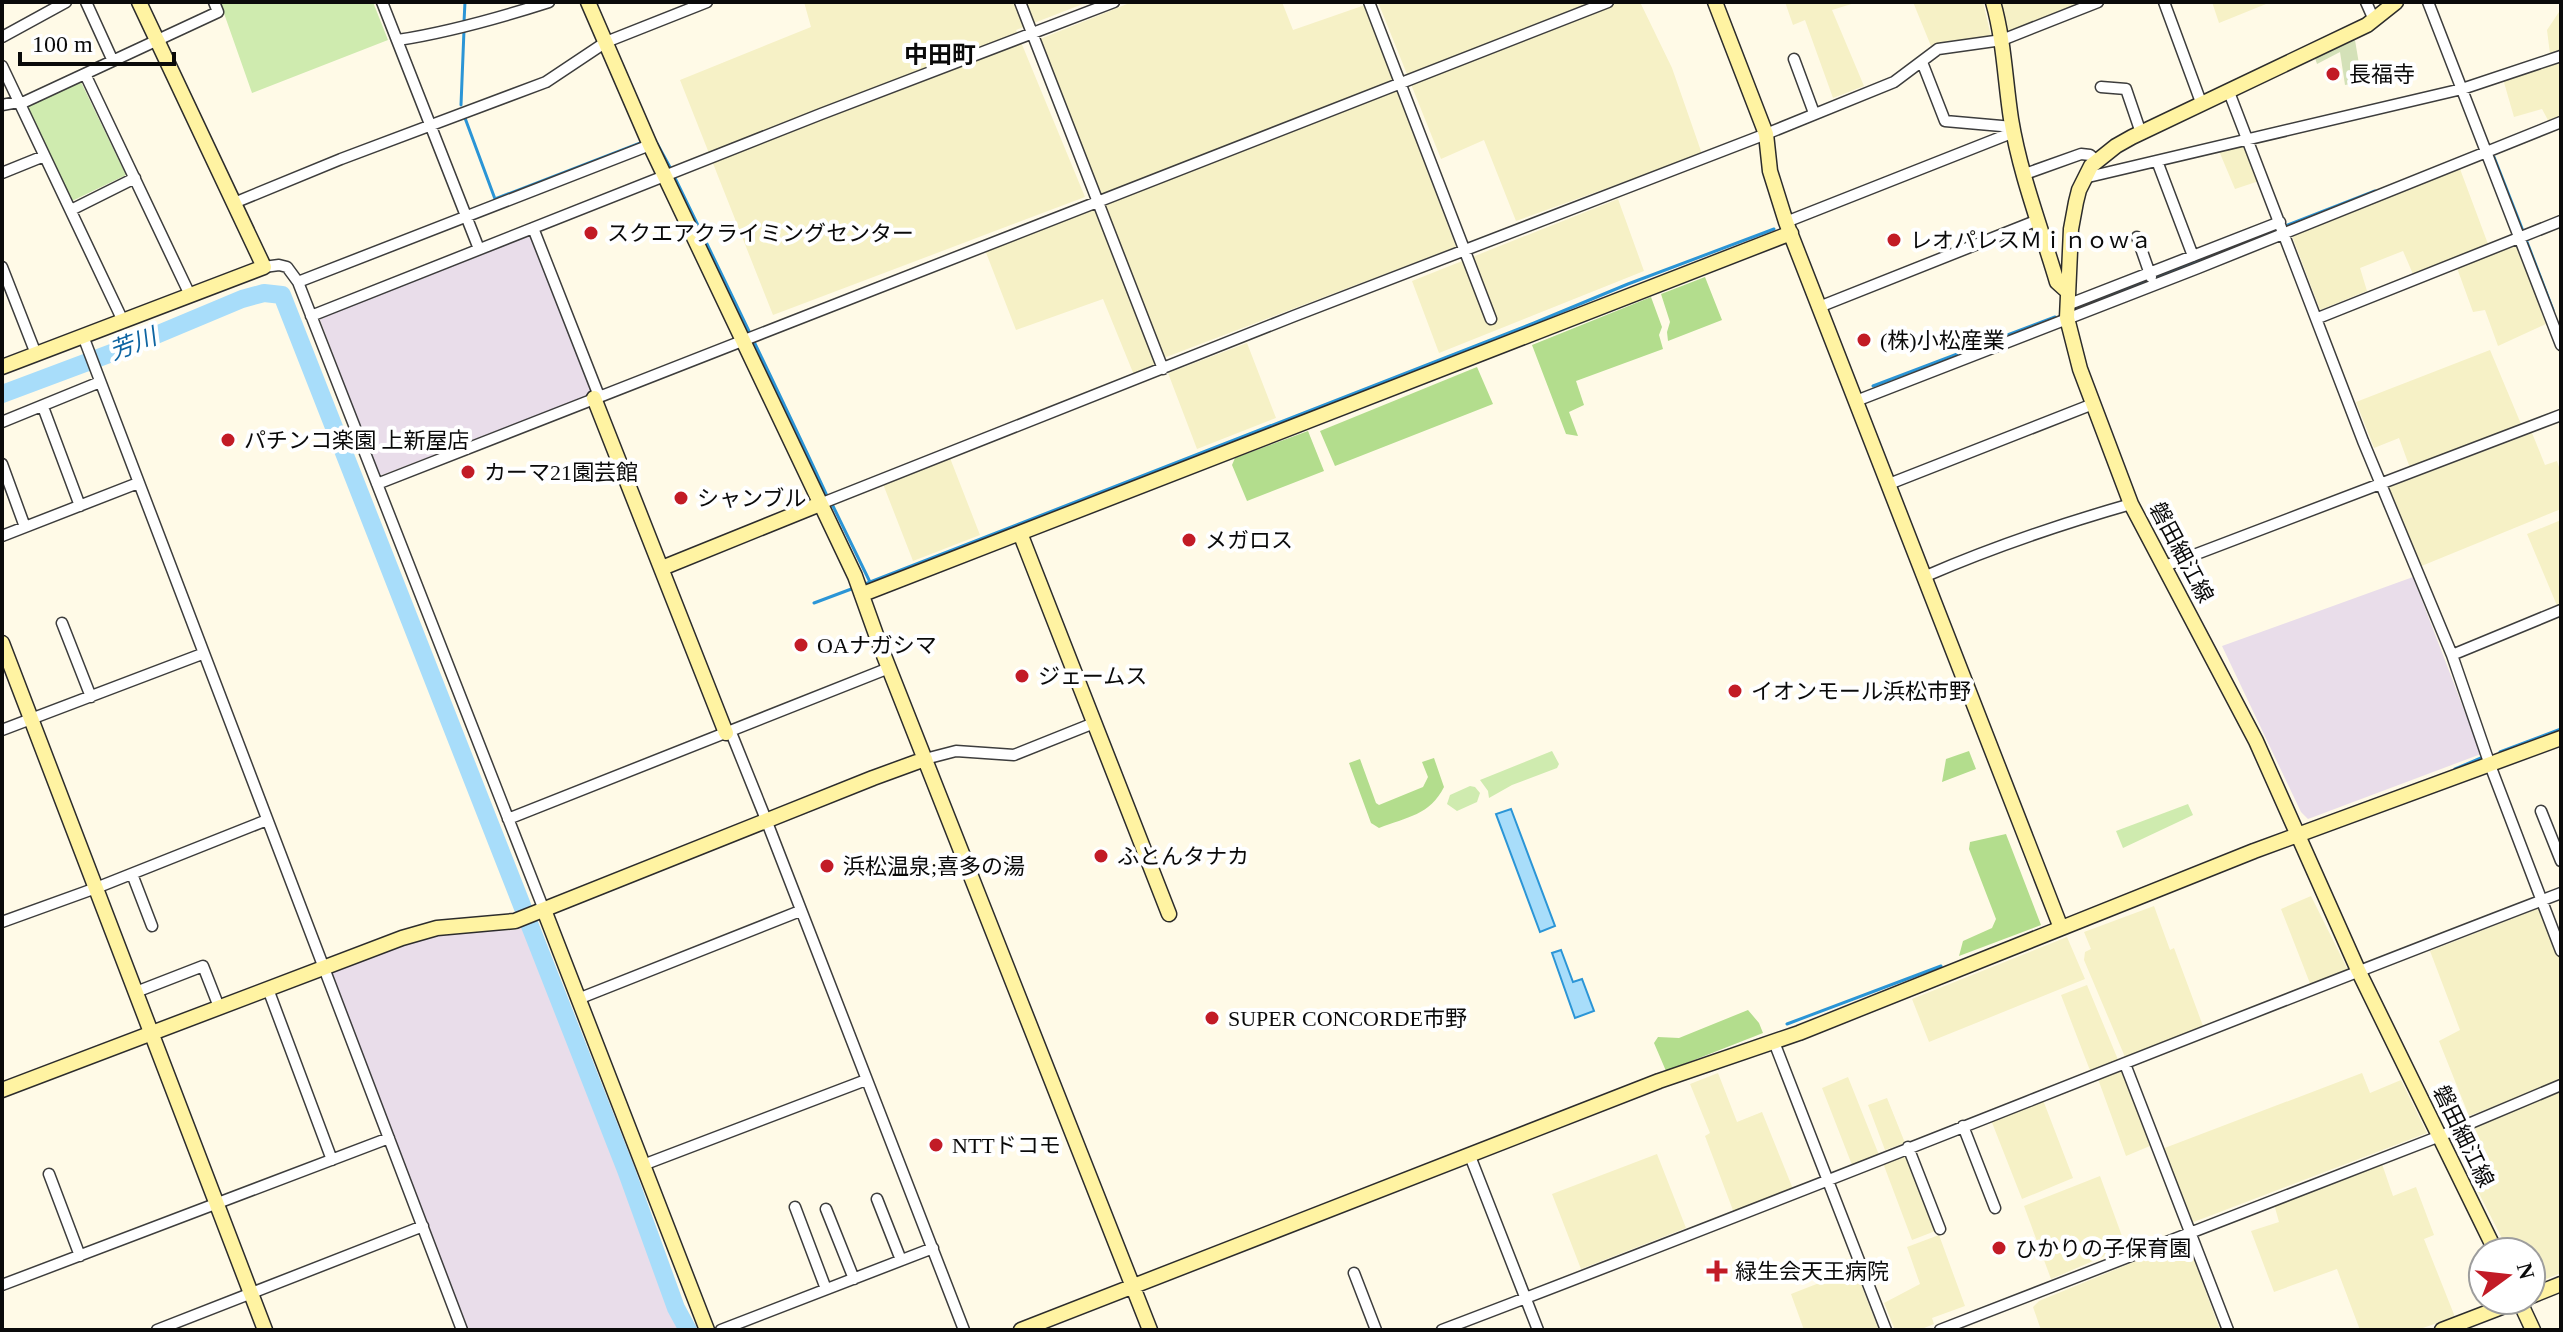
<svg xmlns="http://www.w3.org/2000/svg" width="2563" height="1332" font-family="'Times New Roman','Noto Sans JP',serif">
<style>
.industrial{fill:#e9ddea}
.farmland{fill:#f6f1c6}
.green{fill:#cfebaf}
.forest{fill:#b3dd8d}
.cemetery{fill:#d4e1b8}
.water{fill:#a8ddfa;stroke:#2b95d6;stroke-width:2}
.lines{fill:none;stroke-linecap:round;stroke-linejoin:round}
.stream{stroke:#2b95d6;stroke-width:3}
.river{stroke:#a8ddfa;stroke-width:18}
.street-casing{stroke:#3d3d3d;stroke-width:13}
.secondary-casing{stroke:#2c2c2c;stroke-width:17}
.street{stroke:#fff;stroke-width:10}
.secondary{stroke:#fff3a2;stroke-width:14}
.poi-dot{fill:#c21b26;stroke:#fff;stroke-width:3}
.labels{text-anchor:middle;stroke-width:8;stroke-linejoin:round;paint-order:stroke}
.poi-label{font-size:22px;fill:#0a0a0a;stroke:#fff;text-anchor:start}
.street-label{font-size:22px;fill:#0a0a0a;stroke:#fff}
.neighbourhood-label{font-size:24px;font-weight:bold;fill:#0a0a0a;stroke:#fff}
.water-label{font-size:24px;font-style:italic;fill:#0d64a2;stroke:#fff}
</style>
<rect width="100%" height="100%" fill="#fffae7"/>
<path class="industrial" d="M532,234L594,393L382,475L378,474L319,317Z
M2413,577L2481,754L2308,819L2301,812L2222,646Z
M526,925L680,1330H468L329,970L434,932L516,930Z"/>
<path class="farmland" d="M804,2H1088L1016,30L1085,197L773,315L680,80L811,27Z
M1132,2H1282L1293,30L1365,5L1456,247L1161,359L1040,39Z
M1378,2H1640L1672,68L1702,154L1516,221L1484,140L1441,159Z
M1785,2H1858L1832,10L1864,86L1833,98L1805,20L1793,25Z
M1913,2H1983L1991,36L1931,46Z
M1997,2H2083L2007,32Z
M2212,2H2271L2219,23Z
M2561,9V51L2550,54L2547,30Z
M2561,60V118L2549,122L2542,109L2514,117L2503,79Z
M2246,145L2259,181L2235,189L2219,151Z
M2460,169L2488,244L2413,274L2403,251L2360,268L2367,291L2320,310L2292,236Z
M1618,199L1644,271L1439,353L1412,281Z
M1097,207L1158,365L1134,375L1103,299L1016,330L985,250Z
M2516,244L2546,324L2498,346L2485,310L2473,312L2457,268Z
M1247,343L1276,418L1197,449L1168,373Z
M2490,350L2521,424L2410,468L2399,438L2374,448L2356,402Z
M2532,433L2545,465L2557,461L2561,473V509L2419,567L2387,488Z
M950,458L980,535L913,561L883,484Z
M2561,520V607L2558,608L2527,534Z
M2311,896L2348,970L2311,986L2281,909Z
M2154,906L2170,950L2174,948L2203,1026L2125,1057L2084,960L2085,952L2091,949L2084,932Z
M2539,908L2561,961V1080L2469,1116L2439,1041L2460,1030L2430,951Z
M2067,937L2085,979L1929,1042L1912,999Z
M2087,985L2119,1062L2091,1073L2061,995Z
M2121,1070L2124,1072L2150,1146L2126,1156L2098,1079Z
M1718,1073L1737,1122L1762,1112L1793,1189L1734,1213L1705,1136L1710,1133L1690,1084Z
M2362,1073L2370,1093L2401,1080L2427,1133L2191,1223L2162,1149Z
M1848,1077L1879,1155L1852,1165L1822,1088Z
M2561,1089V1273L2531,1285V1252H2509L2449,1135Z
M1887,1098L1905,1143L1885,1150L1868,1105Z
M2043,1100L2073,1178L2022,1199L1991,1120Z
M1910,1153L1938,1230L1912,1240L1883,1163Z
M1657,1154L1686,1228L1581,1269L1552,1194Z
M2382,1164L2393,1196L2416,1187L2434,1235L2424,1239L2455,1317L2417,1330H2360L2337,1269L2274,1292L2251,1231L2279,1222L2274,1204Z
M2100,1176L2126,1247L2051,1279L2024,1206Z
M1939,1235L1965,1306L1932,1318L1934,1324L1919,1330H1895L1884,1303L1920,1284L1907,1247Z
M2187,1240L2220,1330H2041L2033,1307L2039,1301Z
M1855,1269L1879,1330H1804L1791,1294Z"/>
<path class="green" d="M220,2H373L388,40L252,93Z
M80,80L126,175L72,201L26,107Z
M1552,751L1559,764L1557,768L1512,785L1489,798L1488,791L1480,780Z
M1470,786L1475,787L1480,793L1477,802L1457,811L1447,804L1450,795Z
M2188,804L2193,815L2123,848L2116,831Z"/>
<path class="forest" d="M1705,277L1722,320L1668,341L1667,332L1670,322L1661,294Z
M1651,297L1662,327L1659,335L1663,349L1576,381L1584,405L1569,412L1578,436L1566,434L1532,345Z
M1477,367L1493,404L1335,466L1320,431Z
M1308,431L1324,471L1247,501L1232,465L1235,458Z
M1969,751L1976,769L1942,782L1946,759Z
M1434,758L1444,787C1430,815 1407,817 1379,828L1371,823L1349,763L1360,759L1376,803L1379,805L1423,787L1428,777L1422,762Z
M2006,834L2041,925L1959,956L1963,941L1992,928L1996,919L1969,849L1970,842Z
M1748,1010L1759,1023L1763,1033L1666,1071L1654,1043L1658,1037L1679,1038Z"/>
<path class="cemetery" d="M2355,40L2362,82L2345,85L2340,52L2317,64L2315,58Z"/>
<path class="water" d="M1511,809L1555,926L1540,932L1496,814Z
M1561,950L1573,982L1582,979L1594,1011L1575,1018L1552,953Z"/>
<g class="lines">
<path class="stream" d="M464,22L465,2
M461,105L464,30
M465,118L495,199L643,142
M654,138L671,169
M2494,157L2523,231
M674,176C726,283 778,390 828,498
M2285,226L2375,191
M2527,242L2553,310
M2155,277L2278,229
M2077,308L2148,280
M2559,325L2561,329
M1873,386L2055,317
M832,504L870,582
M865,584L1534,323L1628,284L1774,229
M814,603L854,588
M2500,752L2561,729
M2455,769L2481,758
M1787,1024L1941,966"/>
<path class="river" d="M2,394L125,348L242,299L264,293L282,295L626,1170L676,1308L688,1330"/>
<g class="street-casing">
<path id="street" d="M86,2L112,59
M382,2L479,249
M1020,2L1163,369
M1369,2L1491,319
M2164,2L2202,105
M2366,2L2374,20
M2428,2L2561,345
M2,37L66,2
M398,40C450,32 499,18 549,2
M1794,59L1814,113
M1922,62L1945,121L2013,127
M2,66L123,321
M85,74L190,295
M2101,87L2126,89L2141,133
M2229,92L2363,441L2452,655L2490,765L2561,951
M20,104L218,12L214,2
M2,105L18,102
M2157,161L2193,256
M2,173L44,156
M2025,174L2081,154L2090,155L2097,161
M2084,178L2462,89L2561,56
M234,203L341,159L546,82L606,42L707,2
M71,210L135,178
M1786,222L2014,132
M533,228L599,396
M2137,237L2151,277
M2,267L36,354
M264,267L279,265L287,267L298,282L544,910
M298,282L650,145
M2067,305L2280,222
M1819,307L2038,220
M311,316L821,114L1114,2
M2318,318L2561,221
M83,336L462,1330
M1856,401L2198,268L2561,122
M43,407L80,506
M2,422L100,382
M2,464L25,527
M377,484L1608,2
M1889,484L2093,404
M820,504L1294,316L1766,134L1894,82L1938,49L2002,40L2098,2
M2,536L138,483
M2165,566L2561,415
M1926,576C1993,547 2061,524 2131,504
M62,623L91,697
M2452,655L2561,610
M2,730L202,654
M726,733L732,735L765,817L964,1330
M925,759L956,751L1014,755L1094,723
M2541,811L2561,861
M508,819L889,668
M132,874L152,926
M2,922L96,888L267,820
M268,989L332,1160
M136,992L203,966L219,1007
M578,999L800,911
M1774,1042L1886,1330
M2125,1064L2228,1330
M1963,1126L1995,1208
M1908,1147L1940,1229
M1470,1156L1538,1330
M643,1165L866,1080
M49,1174L80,1256
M877,1199L901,1260
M795,1207L826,1289
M826,1209L854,1279
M1354,1273L1376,1330
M2,1285L389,1138
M157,1330L423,1226
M721,1330L933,1248
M1442,1330C1816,1188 2187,1036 2561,893
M1940,1330L2440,1136L2561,1085"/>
</g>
<g class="secondary-casing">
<path id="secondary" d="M588,2L650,145L855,576L879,643L1150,1330
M1715,2L1766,134L1770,171L1786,222L2061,928
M1993,2C2004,40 2005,80 2011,119C2020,174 2041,228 2057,282L2067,291
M2396,2L2367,25L2132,137L2116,146L2091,166L2079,190L2076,202L2071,229L2067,318L2080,369L2131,504L2256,741L2358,970L2496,1252
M2,367L264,267L139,2
M594,398L726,733
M1020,533L1169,914
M662,568L820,504
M863,594L1791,233
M2,643L265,1330
M544,910L707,1330
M2,1090L402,938L437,928L515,921L873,778L925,759
M2531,1296L2561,1284
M2519,1300L2533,1330
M1021,1330L1659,1081L1799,1033L2254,851L2561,738
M2442,1330L2520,1300"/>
</g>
<use href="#street" class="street"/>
<use href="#secondary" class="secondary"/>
</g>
<g class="poi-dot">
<circle cx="2333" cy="74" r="8"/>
<circle cx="591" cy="233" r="8"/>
<circle cx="1894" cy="240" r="8"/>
<circle cx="1864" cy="340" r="8"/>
<circle cx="228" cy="440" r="8"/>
<circle cx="468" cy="472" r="8"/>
<circle cx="681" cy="498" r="8"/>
<circle cx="1189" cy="540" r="8"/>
<circle cx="801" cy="645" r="8"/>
<circle cx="1022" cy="676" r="8"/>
<circle cx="1735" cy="691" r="8"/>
<circle cx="1101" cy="856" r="8"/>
<circle cx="827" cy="866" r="8"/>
<circle cx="1212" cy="1018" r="8"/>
<circle cx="936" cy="1145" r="8"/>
<circle cx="1999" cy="1248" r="8"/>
<path d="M1713 1259h8v8h8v8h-8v8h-8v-8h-8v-8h8z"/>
</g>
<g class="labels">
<g class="poi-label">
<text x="2349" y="82">長福寺</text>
<text x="607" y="241">スクエアクライミングセンター</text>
<text x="1910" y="248">レオパレスＭｉｎｏｗａ</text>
<text x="1880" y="348">(株)小松産業</text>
<text x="244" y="448">パチンコ楽園 上新屋店</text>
<text x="484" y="480">カーマ21園芸館</text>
<text x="697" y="506">シャンブル</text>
<text x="1205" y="548">メガロス</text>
<text x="817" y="653">OAナガシマ</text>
<text x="1038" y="684">ジェームス</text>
<text x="1751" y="699">イオンモール浜松市野</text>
<text x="1117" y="864">ふとんタナカ</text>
<text x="843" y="874">浜松温泉;喜多の湯</text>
<text x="1228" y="1026">SUPER CONCORDE市野</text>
<text x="952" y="1153">NTTドコモ</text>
<text x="2015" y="1256">ひかりの子保育園</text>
<text x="1735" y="1279">緑生会天王病院</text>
</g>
<g class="street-label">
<text transform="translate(2182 552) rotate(62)" y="8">磐田細江線</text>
<text transform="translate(2464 1136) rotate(64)" y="8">磐田細江線</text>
</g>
<g class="neighbourhood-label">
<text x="940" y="63">中田町</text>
</g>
<g class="water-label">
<text transform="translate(133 344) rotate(-21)" y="8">芳川</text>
</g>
</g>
<rect width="2563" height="1332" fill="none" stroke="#0a0a0a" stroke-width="8"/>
<g transform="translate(2507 1276) rotate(75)"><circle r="38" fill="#ffffff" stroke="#9d9d9d" stroke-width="2"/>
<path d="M0-6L14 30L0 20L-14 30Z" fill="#c21b26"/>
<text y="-12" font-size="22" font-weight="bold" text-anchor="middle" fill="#0a0a0a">N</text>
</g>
<path d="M20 52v12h154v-12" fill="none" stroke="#0a0a0a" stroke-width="4"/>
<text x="32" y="52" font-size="24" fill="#0a0a0a" stroke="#ffffff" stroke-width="6" paint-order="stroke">100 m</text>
</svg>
